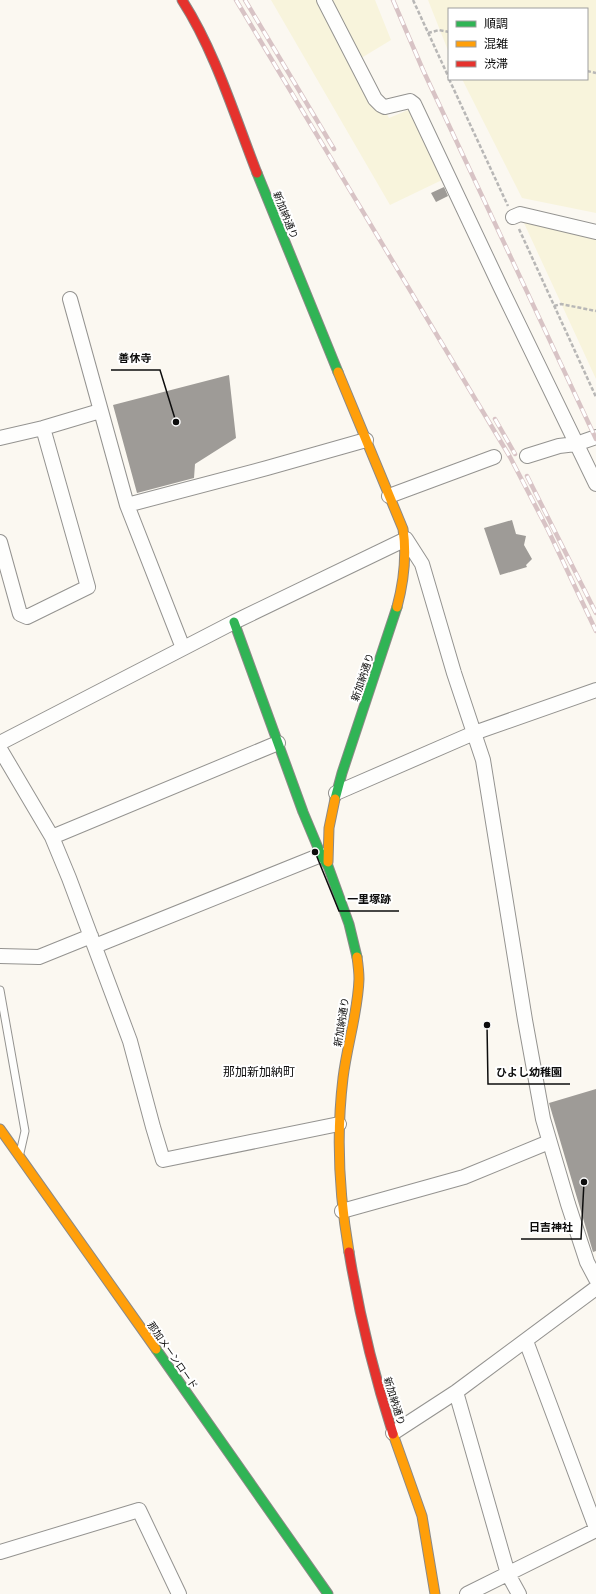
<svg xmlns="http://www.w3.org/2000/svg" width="596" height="1594" font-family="'Noto Serif','Noto Sans JP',serif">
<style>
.farmland{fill:#f8f4dc}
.building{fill:#9e9b97}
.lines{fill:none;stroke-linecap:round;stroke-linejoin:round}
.lane-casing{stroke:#949390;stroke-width:9}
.street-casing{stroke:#949390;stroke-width:16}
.fast-casing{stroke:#8b8986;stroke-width:11}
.slow-casing{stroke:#8b8986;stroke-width:11}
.jam-casing{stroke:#8b8986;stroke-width:11}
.path{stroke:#b8b7b6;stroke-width:2.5;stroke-dasharray:4 2;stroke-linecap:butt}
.lane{stroke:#fefefd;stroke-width:7}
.street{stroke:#fefefd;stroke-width:14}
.fast{stroke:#30b455;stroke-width:9}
.slow{stroke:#ff9f0a;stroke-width:9}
.jam{stroke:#e5322d;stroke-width:9}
.rail-casing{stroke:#d8c3c5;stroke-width:4.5}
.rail{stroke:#fff;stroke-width:3;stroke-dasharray:9;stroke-linecap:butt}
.labels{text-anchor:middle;stroke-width:4;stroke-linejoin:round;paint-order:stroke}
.street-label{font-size:10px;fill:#0d0d0d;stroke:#fff}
.quarter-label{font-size:12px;fill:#0d0d0d;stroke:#fff}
.leader{fill:none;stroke:#0d0d0d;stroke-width:1.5}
.callout-dot{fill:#0d0d0d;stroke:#fff;stroke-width:1.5}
.callout-label{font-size:11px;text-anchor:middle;font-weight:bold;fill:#0d0d0d;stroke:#fff;stroke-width:4;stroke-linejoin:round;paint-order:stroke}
</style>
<rect width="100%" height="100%" fill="#fbf8f1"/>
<path class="farmland" d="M271,0H375L391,40L358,60L389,118L413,108L442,180L390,205Z
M428,0H596V213L522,198L462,79H587V9H449V53Z
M524,223L596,236V379Z"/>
<path class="building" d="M444,187L448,196L436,202L431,193Z
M229,375L236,438L195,464L194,478L137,493L113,405Z
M512,520L516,534L526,536L524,545L532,559L526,565L527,567L500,575L484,528Z
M596,1089V1251L593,1252L549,1103Z"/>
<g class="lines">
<g class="lane-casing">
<path id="lane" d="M0,990L25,1131L20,1153"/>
</g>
<g class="street-casing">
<path id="street" d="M324,0L375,99L381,105L385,107L410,101L414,104L500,286L596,484
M513,217L520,214L596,232
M70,299L127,505L183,648
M0,438L43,428L100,411
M527,456L559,446L576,444L596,437
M389,496L494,457
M127,505L267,468L366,440
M0,542L20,614L27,617L88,587L43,428
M0,743L234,622L406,539L422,564L454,673L483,760L525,1020L543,1119L568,1204L587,1262L596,1279
M0,749L52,837L69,878L130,1041L153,1127L163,1160L339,1124
M336,793L474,733L596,690
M52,837L278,743
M95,946L321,855
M0,956L39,957L91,936
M342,1211L464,1177L549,1142
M526,1341L596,1528
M456,1392L508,1574L519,1594
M393,1433L456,1392L596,1288
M0,1552L139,1510L179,1594
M467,1594L596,1530"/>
</g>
<g class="fast-casing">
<path id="fast" d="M257,173L338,372
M234,622L303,812L321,855L328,866L349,924L357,957
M335,799L342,773L397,607
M156,1349L328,1594"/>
</g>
<g class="slow-casing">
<path id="slow" d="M338,372L403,529C407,556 404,581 397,607
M328,862L329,828L335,799
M0,1129L156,1349
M349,1252C339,1194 336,1136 343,1078C347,1045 358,1012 359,979C359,972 358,964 357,957
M393,1434L422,1516L435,1594"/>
</g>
<g class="jam-casing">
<path id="jam" d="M182,0C215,51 235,117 257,173
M349,1252C359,1313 374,1375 393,1434"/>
</g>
<path class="path" d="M413,0L449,78
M428,33L439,30L449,32
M587,71L596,73
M449,79L508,206
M519,229L596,397
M554,306L561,304L596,311"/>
<use href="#lane" class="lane"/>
<use href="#street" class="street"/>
<use href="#fast" class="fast"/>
<use href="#slow" class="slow"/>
<use href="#jam" class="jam"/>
<g class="rail-casing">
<path id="rail" d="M236,0L510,457L548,530L596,631
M245,0L334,149
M393,0L423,70L596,439
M495,419L515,454
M527,476L596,613"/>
</g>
<use href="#rail" class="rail"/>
</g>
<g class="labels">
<g class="street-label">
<text transform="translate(286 215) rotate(68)" y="4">新加納通り</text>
<text transform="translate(362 677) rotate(-71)" y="4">新加納通り</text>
<text transform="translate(341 1022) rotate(-81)" y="4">新加納通り</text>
<text transform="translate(173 1355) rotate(55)" y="4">那加メーンロード</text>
<text transform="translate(395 1401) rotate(73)" y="4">新加納通り</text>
</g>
<g class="quarter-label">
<text x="259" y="1076">那加新加納町</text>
</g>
</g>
<path class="leader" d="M176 422L160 370H111M315 852L339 911H399M487 1025L488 1084H570M584 1182L581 1239H521"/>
<g class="callout-dot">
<circle cx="176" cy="422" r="4"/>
<circle cx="315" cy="852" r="4"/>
<circle cx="487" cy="1025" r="4"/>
<circle cx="584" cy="1182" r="4"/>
</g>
<g class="callout-label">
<text x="135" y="362">善休寺</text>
<text x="369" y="903">一里塚跡</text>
<text x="529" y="1076">ひよし幼稚園</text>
<text x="551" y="1231">日吉神社</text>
</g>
<rect x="448" y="8" width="140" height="72" fill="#ffffff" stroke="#9e9e9e"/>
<rect x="456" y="21" width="20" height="6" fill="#30b455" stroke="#9e9e9e"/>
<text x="484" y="28" font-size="12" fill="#0d0d0d">順調</text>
<rect x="456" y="41" width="20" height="6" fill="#ff9f0a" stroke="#9e9e9e"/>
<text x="484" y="48" font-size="12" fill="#0d0d0d">混雑</text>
<rect x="456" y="61" width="20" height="6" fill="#e5322d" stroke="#9e9e9e"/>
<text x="484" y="68" font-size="12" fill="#0d0d0d">渋滞</text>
</svg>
